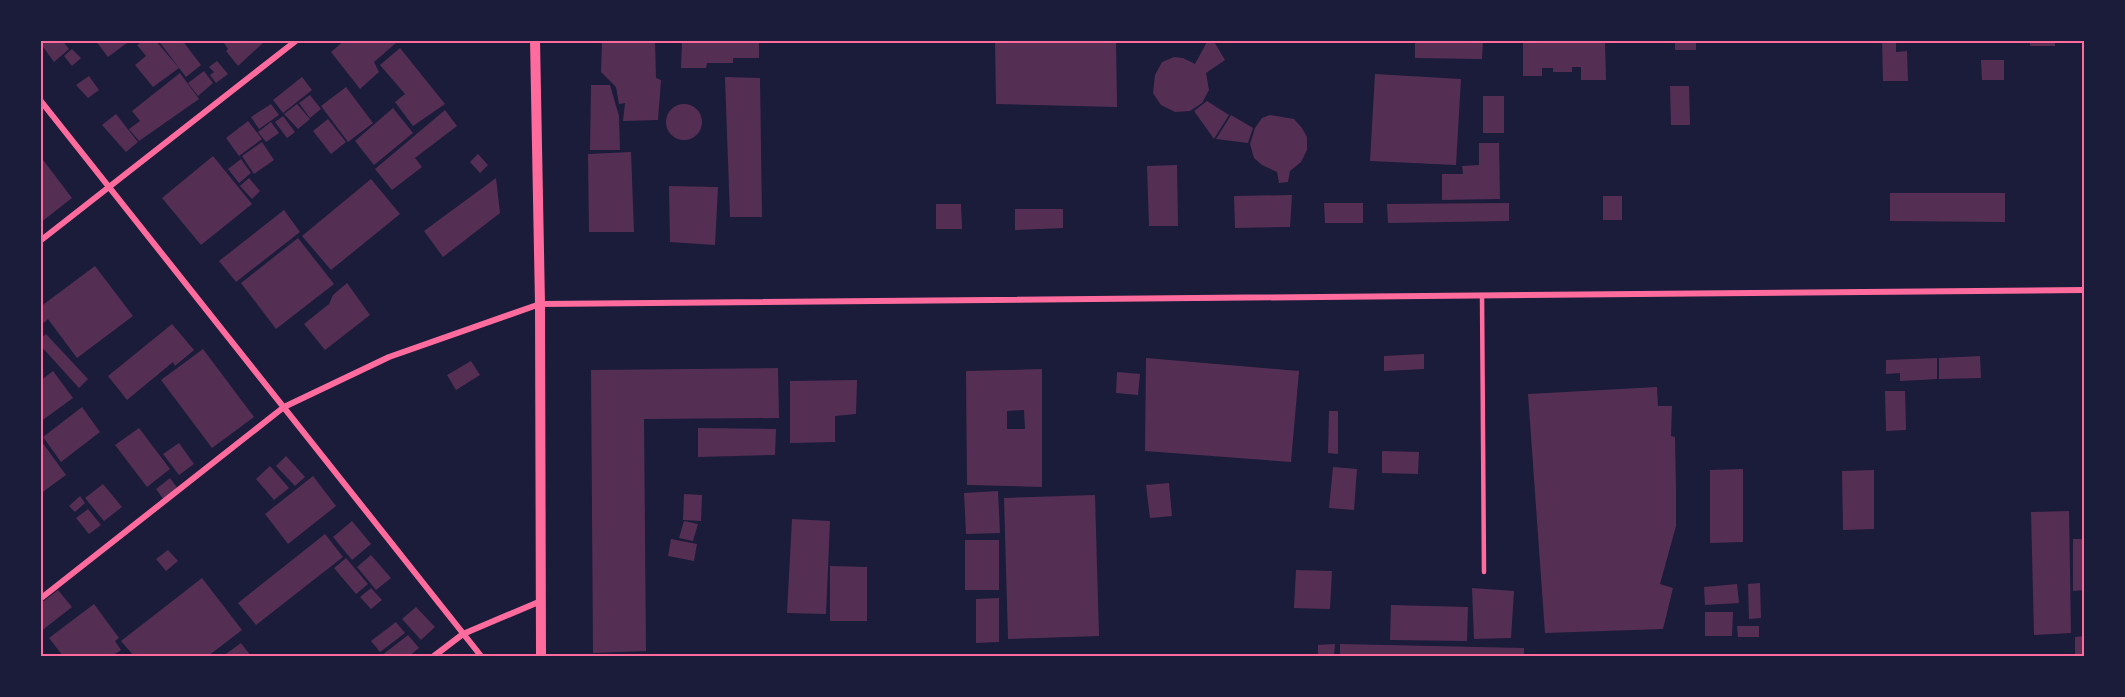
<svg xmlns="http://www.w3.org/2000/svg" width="2125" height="697" font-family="'PT Sans',sans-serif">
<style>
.building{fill:#542f53;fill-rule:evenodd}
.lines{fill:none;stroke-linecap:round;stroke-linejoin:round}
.service{stroke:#ff6b9d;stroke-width:4.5}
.minor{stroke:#ff6b9d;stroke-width:6}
.tertiary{stroke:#ff6b9d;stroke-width:10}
.neatline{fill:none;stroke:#ff6b9d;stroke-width:2}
</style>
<rect width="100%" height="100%" fill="#1b1b3a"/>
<path class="building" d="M45,40H62L69,49L54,62L41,44Z
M95,40H131L108,57Z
M145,40H155L179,68L153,87L135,65L146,56L137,45Z
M158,40H182L201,65L186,77Z
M222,40H266L238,66L226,51L228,49Z
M345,40H393L396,43L374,62L379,72L360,89L331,52Z
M602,40H655L656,78L661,80L658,120L623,121L625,103L619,104L616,87L601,72Z
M682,40H759V58H733V63H707L706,68H681Z
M995,40H1116L1117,107L996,104Z
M1208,40H1213L1225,60L1206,73L1209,90L1202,103L1190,111L1175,112L1161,105L1153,93L1155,75L1162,62L1174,57L1183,58L1195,64Z
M1415,40H1483L1482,59L1415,58Z
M1523,40H1605L1606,80H1581V67H1572V72H1553V68H1542V76H1523Z
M1675,40H1696V50H1675Z
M1882,40H1896V52L1907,51L1908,81H1883Z
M2030,40H2055V46H2030Z
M400,48L445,104L413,126L395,102L405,94L380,65Z
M72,49L81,58L72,66L64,56Z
M1981,60H2004V80H1982Z
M217,61L228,74L216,83L210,75L214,72L209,67Z
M204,71L213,83L198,96L188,83Z
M180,73L199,99L139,141L129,129L140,121L132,111Z
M1375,74L1461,79L1456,165L1370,161Z
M89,76L99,90L88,98L76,85Z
M302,77L312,90L283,113L273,100Z
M725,77L760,78L762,217H730Z
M591,85H610L619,116L620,150H590Z
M1670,86H1689L1690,125H1671Z
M346,87L373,123L348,142L321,106Z
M310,95L321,109L310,118L299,103Z
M1483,96H1504V133H1483Z
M1207,101L1229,115L1214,139L1194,111Z
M666 122a18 18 0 1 1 36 0a18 18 0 1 1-36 0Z
M271,104L279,115L259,129L251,117Z
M297,104L310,119L298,129L284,114Z
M393,108L413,133L374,165L355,141Z
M445,110L457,126L415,158L422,167L392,190L375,169Z
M116,114L138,142L126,152L102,125Z
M1231,115L1253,128L1248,143L1216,139Z
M1270,115L1294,119L1302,128L1307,137V150L1301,162L1290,171L1288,182L1279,183L1277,172L1262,165L1254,158L1250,144L1255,128L1262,118Z
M283,116L295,132L287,138L275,122Z
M328,119L346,142L331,154L313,131Z
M248,121L262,139L239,156L226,138Z
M271,122L279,133L266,142L258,132Z
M262,142L274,160L254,174L242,156Z
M1479,143H1499L1500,199L1442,200V174H1463L1462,166L1479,165Z
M631,152L634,232H589L588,154Z
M478,154L488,165L480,173L470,162Z
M40,156L72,198L40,223Z
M213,156L252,204L201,245L162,198Z
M241,159L251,173L239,183L228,169Z
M1177,165L1178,226H1149L1147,166Z
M249,178L260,191L252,199L240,186Z
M496,178L500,213L443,257L424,231Z
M371,179L400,214L331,270L302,236Z
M669,186L718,187L715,245L670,242Z
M1890,193H2005V222L1890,221Z
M1292,195L1290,227L1235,228L1234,196Z
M1603,196H1622V220H1603Z
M1324,203H1363V223H1325Z
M1509,203V221L1388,223L1387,204Z
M936,204H961L962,229H936Z
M1015,209H1063V228L1015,230Z
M284,210L300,232L236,282L219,261Z
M298,238L334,284L276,329L241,283Z
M95,266L133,316L77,358L48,319L44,323L40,318V307Z
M347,283L370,315L325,350L304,324L329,304L333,295Z
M172,324L194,350L175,366L173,362L127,400L108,376Z
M46,334L88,379L79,388L40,345V339Z
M203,349L254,417L212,448L161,380Z
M1424,354V369L1384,371V356Z
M1980,356L1981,378L1939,379V358Z
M1146,358L1299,371L1291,462L1145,451Z
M1937,358V379L1900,381V373L1886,374V360Z
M471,361L480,375L456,390L447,375Z
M778,368L779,418L644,419L646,651L593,653L591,370Z
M1042,369V487L967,485L966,371ZM1024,410L1025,429H1007V411Z
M53,371L73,398L40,422V381Z
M1117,372L1140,374L1138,395L1116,393Z
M857,380L856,414L835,416V442L790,443V381Z
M1657,387L1658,406H1672L1671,436L1675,437L1676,489V526L1660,584L1673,588L1663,629L1545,633L1528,394Z
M1885,391H1905L1906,430L1886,431Z
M82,407L100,432L61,462L43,437Z
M1329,411H1338V454L1328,453Z
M139,428L170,469L147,487L115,445Z
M698,428L776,429L775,455L698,457Z
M42,442L66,475L40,494V443Z
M179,443L194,464L179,475L163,454Z
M1382,451L1419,452L1418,474L1382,473Z
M286,456L305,477L295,486L276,466Z
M270,466L289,488L274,500L256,479Z
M1333,467L1357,469L1354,510L1329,508Z
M1743,469V542L1710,543V470Z
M1874,470V529L1843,530L1842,471Z
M313,476L336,506L288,544L265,514Z
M170,478L178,489L164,500L156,489Z
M1169,483L1172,516L1150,518L1146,485Z
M103,484L122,507L104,521L85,498Z
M998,491L1000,533L966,534L964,493Z
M684,494L702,495L701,521L683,520Z
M1095,495L1099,636L1008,639L1004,498Z
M80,496L85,503L75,512L69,506Z
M88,509L101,525L89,534L76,518Z
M2069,511L2071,633L2034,635L2031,512Z
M792,519L830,521L826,614L787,613Z
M352,521L371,544L352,560L333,537Z
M684,521L698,524L693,541L679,538Z
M325,534L343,557L256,625L238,603Z
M671,539L697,544L694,561L668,556Z
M2073,539H2084V590L2073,591Z
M965,540H999V590H965Z
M168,550L178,561L166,571L156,559Z
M371,555L391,578L376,590L357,567Z
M346,558L368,584L356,594L334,568Z
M830,566L867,567V621H830Z
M1296,570L1332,571L1330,609L1294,608Z
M202,578L242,630L208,656H134L121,641Z
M1760,583L1761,618L1749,619L1748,584Z
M1737,584L1739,603L1705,605L1704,587Z
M371,588L382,600L371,609L360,597Z
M1472,588L1514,591L1511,638L1474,639Z
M58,590L72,607L40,632V604Z
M999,598V642L976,643V599Z
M94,604L119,638L115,641L121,650L112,656H63L49,638Z
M1391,605L1468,607L1467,641L1390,640Z
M416,607L435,627L421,640L402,619Z
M1705,612H1733L1732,636H1705Z
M396,622L405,633L380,652L371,641Z
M1737,626H1759V637H1738Z
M408,635L419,648L409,656H381Z
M2084,636V656H2075V637Z
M241,643L251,656H223Z
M1335,644L1334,656H1318V645Z
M1340,644L1524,648V656H1340Z"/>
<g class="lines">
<path class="service" d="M1482,295L1484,572"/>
<path class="minor" d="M40,100L481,656
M40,241L297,40
M40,599L284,407L389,357L540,304L2084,290
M434,656L463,634L541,601"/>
<path class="tertiary" d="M535,40L540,304L541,656"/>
</g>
<rect width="2125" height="697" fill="none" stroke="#1b1b3a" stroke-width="84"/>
<rect x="42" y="42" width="2041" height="613" class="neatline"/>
</svg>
